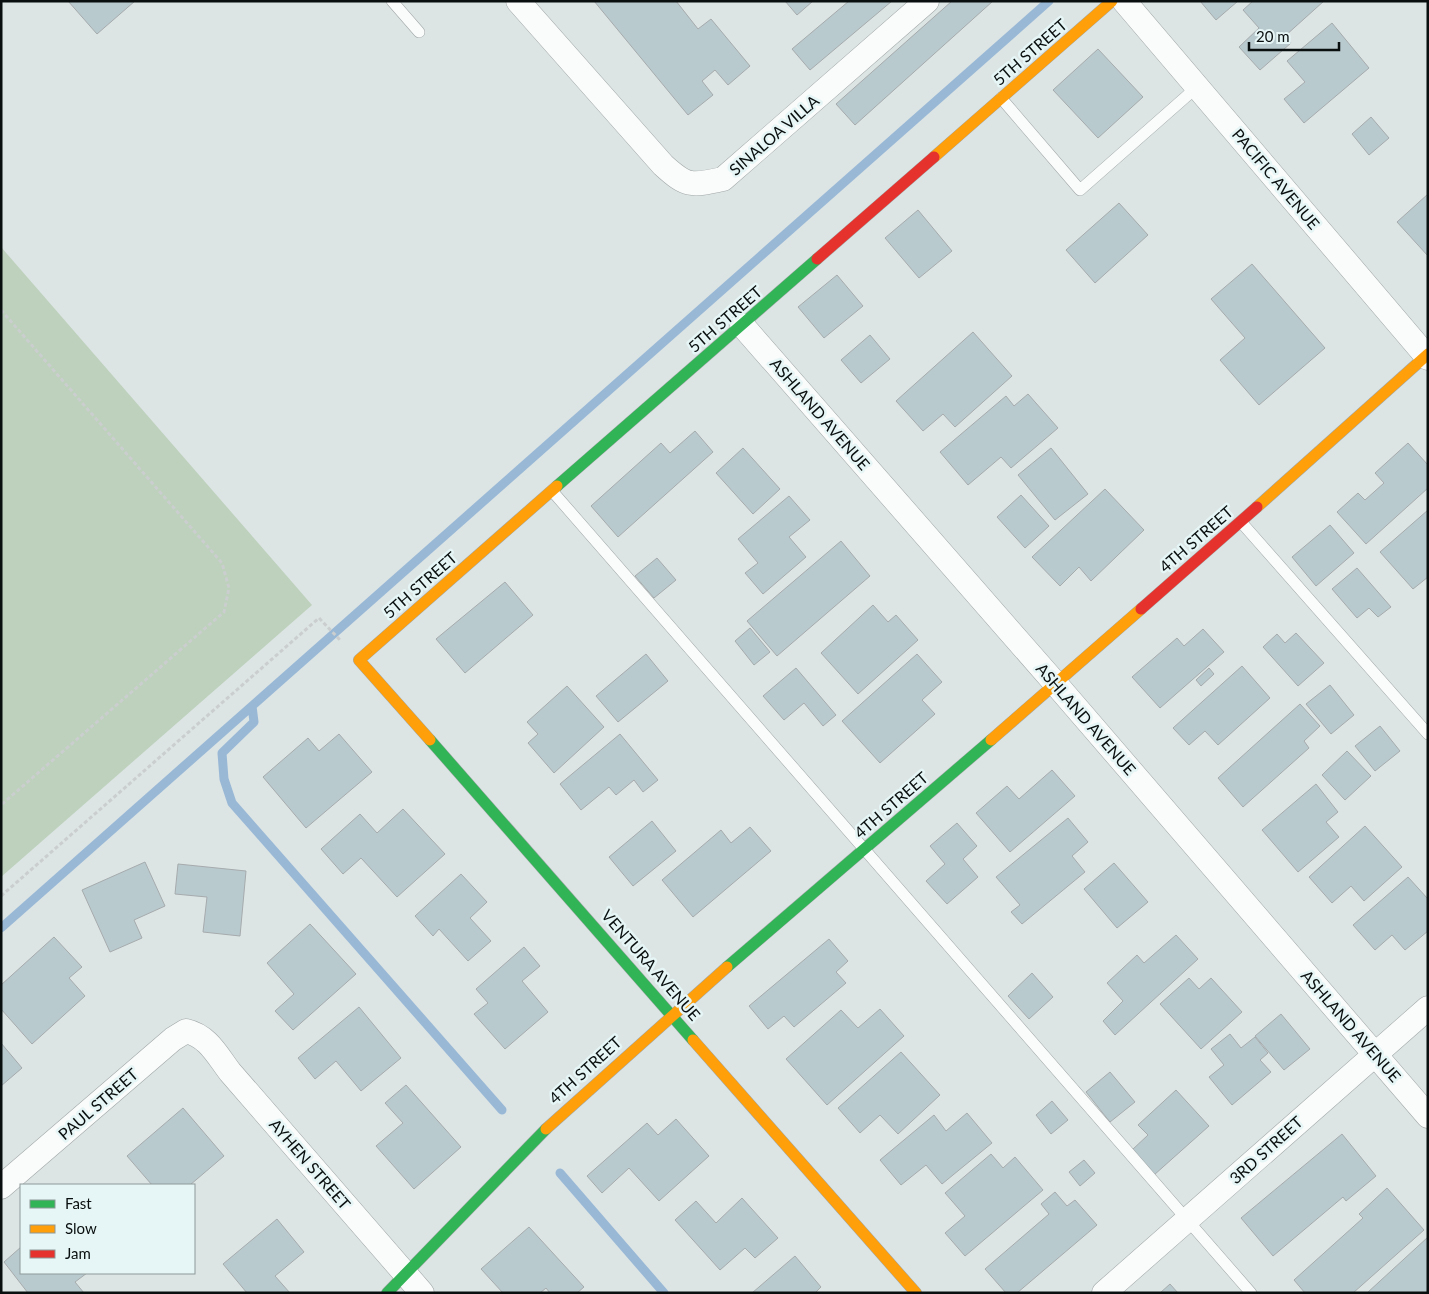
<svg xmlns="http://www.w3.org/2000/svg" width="1429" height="1294" font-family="Lato,sans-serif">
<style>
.green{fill:#bdd1bc}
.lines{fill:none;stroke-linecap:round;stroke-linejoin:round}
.stream{stroke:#99b8d6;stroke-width:9}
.building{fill:#b9cacf;stroke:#a6abac}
.lane-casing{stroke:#a1a7a7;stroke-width:12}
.street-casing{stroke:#a1a7a7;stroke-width:25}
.fast-casing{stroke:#a1a7a7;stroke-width:12}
.slow-casing{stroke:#a1a7a7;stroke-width:12}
.jam-casing{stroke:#a1a7a7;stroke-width:12}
.path{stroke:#cbcece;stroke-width:3;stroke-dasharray:4 2.5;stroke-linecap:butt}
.lane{stroke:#fafbfb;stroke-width:11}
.street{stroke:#fafbfb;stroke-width:24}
.fast{stroke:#30b455;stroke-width:11}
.slow{stroke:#ff9f0a;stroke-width:11}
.jam{stroke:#e5322d;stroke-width:11}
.labels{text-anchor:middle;stroke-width:5;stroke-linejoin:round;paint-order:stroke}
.street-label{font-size:16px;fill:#090e0e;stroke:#e6f5f5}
</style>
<rect width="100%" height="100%" fill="#dce4e4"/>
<path class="green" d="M1,247L312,605L1,877Z"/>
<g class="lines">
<path class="stream" d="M252,706L254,722L222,753L224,779L232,803L502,1110
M1,928L1049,1
M560,1173L664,1293"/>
</g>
<path class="building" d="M68,1H135L97,34Z
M594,1H676L698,29L711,19L750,66L728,85L715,70L702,81L713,95L688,115Z
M785,1H813L797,15Z
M849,1H892L810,70L792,49Z
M952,1H993L855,125L836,104Z
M1200,1H1238L1216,20Z
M1253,1H1324L1285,36L1291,43L1260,70L1239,47L1259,28L1243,10Z
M1332,23L1369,68L1304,123L1284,99L1305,82L1287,61Z
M1098,49L1143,97L1098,138L1053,90Z
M1371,117L1389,138L1369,155L1352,134Z
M1428,194V256L1397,222Z
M1119,203L1148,235L1095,283L1066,250Z
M918,210L952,251L919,278L885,238Z
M1252,264L1325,348L1259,405L1220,360L1245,338L1211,299Z
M837,275L863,306L824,338L798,307Z
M973,332L1012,376L955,427L943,414L923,431L896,401Z
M870,335L890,359L861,383L841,360Z
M1028,394L1058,428L1011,468L1001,457L968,485L940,452L1006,396L1014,406Z
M695,431L713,452L618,537L591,506L661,443L670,453Z
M1408,443L1428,465V488L1366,544L1337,512L1358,493L1365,500L1384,483L1375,473Z
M743,448L780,489L753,514L716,473Z
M1051,448L1088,494L1055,520L1018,475Z
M1105,489L1144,530L1091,581L1079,567L1060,586L1032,557Z
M1021,495L1049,526L1025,548L997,517Z
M789,496L810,520L789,537L806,557L763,594L745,573L758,563L738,539Z
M1428,510V577L1413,589L1380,552Z
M1330,525L1354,553L1316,586L1292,557Z
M841,541L870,576L777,656L747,621Z
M657,558L676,580L654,598L635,576Z
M1357,568L1391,607L1378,617L1369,608L1357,618L1332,589Z
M505,582L533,615L465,673L436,639Z
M873,605L888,622L896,615L918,640L858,694L821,653Z
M750,628L770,652L754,665L735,641Z
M1203,629L1224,652L1160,708L1132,677L1177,638L1184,646Z
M1296,633L1324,663L1298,686L1263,647L1277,634L1285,643Z
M646,654L668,681L618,722L596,696Z
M917,654L942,682L922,700L935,714L880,763L842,721Z
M1242,666L1270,698L1218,745L1205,731L1189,745L1173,728Z
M796,668L836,715L823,726L804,703L784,720L763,696Z
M1209,668L1214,674L1201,686L1196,680Z
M1330,685L1354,715L1331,734L1306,704Z
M567,686L604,727L554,773L528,743L538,734L527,722Z
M1300,704L1320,726L1304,741L1309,748L1243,807L1218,778Z
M1380,726L1400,751L1375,771L1355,746Z
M339,734L372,772L306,828L263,777L308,738L319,751Z
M620,734L658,780L643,792L634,780L616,795L609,787L581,810L560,784Z
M1347,751L1371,776L1345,800L1322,775Z
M1052,770L1075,796L1010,852L976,813L1007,786L1019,799Z
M1316,784L1338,812L1326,822L1339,837L1298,872L1262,830Z
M403,809L445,854L397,897L361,858L343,874L321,849L360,814L377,833Z
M1068,818L1088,842L1072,856L1085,872L1022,924L1011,912L1020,905L996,877Z
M652,821L676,851L633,886L609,857Z
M957,823L977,846L963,859L978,877L947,904L926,881L945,864L930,846Z
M1365,826L1402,867L1364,901L1351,886L1332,903L1309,877Z
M750,827L771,851L693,917L662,880L721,830L731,843Z
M145,862L165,906L134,920L142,938L110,952L82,890Z
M1114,863L1148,902L1117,928L1084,889Z
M178,864L246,871L240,936L203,932L207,897L175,894Z
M461,874L487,902L470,918L491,941L468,961L439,929L433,936L415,916Z
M1408,877L1428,899V931L1405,950L1392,935L1375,950L1353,925Z
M310,924L356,974L293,1030L275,1011L294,994L267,963Z
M1176,935L1198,959L1115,1035L1103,1021L1123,1001L1107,983L1137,955L1144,963Z
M54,937L82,967L69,978L85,996L32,1044L1,1009V985Z
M829,939L848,961L836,972L846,983L794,1027L784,1016L768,1029L749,1006Z
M524,947L540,966L522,981L548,1012L505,1049L474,1014L488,1003L476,989Z
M1032,973L1053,997L1029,1019L1008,996Z
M1189,978L1199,989L1211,978L1242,1012L1201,1049L1160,1004Z
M359,1007L401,1058L361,1091L336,1061L315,1079L298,1058Z
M880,1009L904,1036L827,1105L786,1059L841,1010L858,1028Z
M1281,1014L1310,1049L1284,1070L1255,1036Z
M1230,1034L1241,1048L1255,1037L1268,1053L1260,1060L1271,1072L1232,1105L1209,1077L1224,1065L1211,1049Z
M1,1043L22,1068L1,1086Z
M901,1052L940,1095L898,1134L880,1115L860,1133L838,1108Z
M1110,1072L1135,1102L1110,1122L1086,1092Z
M406,1085L461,1147L414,1189L376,1146L403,1123L385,1103Z
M1176,1090L1209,1126L1154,1175L1132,1150L1148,1135L1138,1125Z
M1052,1101L1068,1120L1051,1134L1036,1115Z
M183,1108L224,1156L190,1185H152L127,1156Z
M967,1113L992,1143L942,1184L926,1165L901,1185L880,1160L934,1115L946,1131Z
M676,1119L709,1156L659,1201L629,1168L602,1193L587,1176L647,1123L658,1135Z
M1342,1134L1376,1176L1346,1201L1343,1197L1273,1256L1241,1218Z
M991,1154L1003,1168L1015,1157L1043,1190L965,1256L945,1233L965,1216L945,1193Z
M1084,1160L1095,1173L1080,1186L1069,1172Z
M1387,1188L1424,1230L1353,1293H1305L1294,1280L1363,1218L1359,1214Z
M1055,1192L1067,1206L1075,1200L1097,1225L1017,1293H1006L985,1269L1049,1214L1041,1204Z
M742,1198L778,1238L755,1258L745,1248L720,1270L675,1220L696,1201L716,1223Z
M277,1219L304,1252L275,1276L290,1293H247L223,1264Z
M529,1227L584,1287L577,1293H550L546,1288L540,1293H503L481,1269Z
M1428,1237V1293H1367Z
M21,1247V1273H87L75,1282L84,1293H28L4,1262Z
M795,1256L821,1287L815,1293H752Z
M1170,1284L1178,1293H1160Z"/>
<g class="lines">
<g class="lane-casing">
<path id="lane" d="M392,1L419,32
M1001,98L1080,190L1197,87
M553,492L1251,1293
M1241,522L1428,734"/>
</g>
<g class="street-casing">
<path id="street" d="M518,1L663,165C687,187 691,186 723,179L927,1
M1124,1L1428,358
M742,325L1055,683L1428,1116
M1,1187L173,1039L186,1031C208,1036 217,1055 230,1072L422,1293
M1104,1293L1428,1008"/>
</g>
<g class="fast-casing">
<path id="fast" d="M557,486L817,259
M430,740L693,1040
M727,967L991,740
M387,1293L546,1129"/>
</g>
<g class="slow-casing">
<path id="slow" d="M934,157L1112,1
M1257,507L1428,354
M430,740L359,660L557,486
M991,740L1141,609
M693,1040L916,1293
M546,1129L727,967"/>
</g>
<g class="jam-casing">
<path id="jam" d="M817,259L934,157
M1141,609L1257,507"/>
</g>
<path class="path" d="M1,310L222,563L229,588L224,612L1,805
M1,896L319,618L340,640"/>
<use href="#lane" class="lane"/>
<use href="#street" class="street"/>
<use href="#fast" class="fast"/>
<use href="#slow" class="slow"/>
<use href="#jam" class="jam"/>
</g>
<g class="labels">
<g class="street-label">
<text transform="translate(1030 52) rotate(-41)" y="6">5TH STREET</text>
<text transform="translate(774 135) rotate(-41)" y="6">SINALOA VILLA</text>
<text transform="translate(1276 179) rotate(50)" y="6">PACIFIC AVENUE</text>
<text transform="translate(725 319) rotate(-41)" y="6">5TH STREET</text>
<text transform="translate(820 414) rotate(49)" y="6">ASHLAND AVENUE</text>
<text transform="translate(1196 539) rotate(-41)" y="6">4TH STREET</text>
<text transform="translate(420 585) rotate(-41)" y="6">5TH STREET</text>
<text transform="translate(1086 719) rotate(49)" y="6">ASHLAND AVENUE</text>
<text transform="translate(891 805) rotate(-41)" y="6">4TH STREET</text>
<text transform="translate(651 965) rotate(49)" y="6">VENTURA AVENUE</text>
<text transform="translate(1351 1026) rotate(49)" y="6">ASHLAND AVENUE</text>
<text transform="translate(585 1070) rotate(-42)" y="6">4TH STREET</text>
<text transform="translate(98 1104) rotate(-41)" y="6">PAUL STREET</text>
<text transform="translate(1266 1150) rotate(-42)" y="6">3RD STREET</text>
<text transform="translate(310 1164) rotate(49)" y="6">AYHEN STREET</text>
</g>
</g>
<rect width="1429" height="1294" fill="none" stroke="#090e0e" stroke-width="5"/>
<rect x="20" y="1184" width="175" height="90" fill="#e6f5f5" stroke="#8e9999"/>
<rect x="30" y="1200" width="25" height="8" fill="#30b455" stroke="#8e9999"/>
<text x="65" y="1209" font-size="15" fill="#090e0e">Fast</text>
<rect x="30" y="1225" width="25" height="8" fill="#ff9f0a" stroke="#8e9999"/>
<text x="65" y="1234" font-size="15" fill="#090e0e">Slow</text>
<rect x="30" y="1250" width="25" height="8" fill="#e5322d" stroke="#8e9999"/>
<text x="65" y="1259" font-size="15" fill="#090e0e">Jam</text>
<path d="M1249 42v8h90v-8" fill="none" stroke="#090e0e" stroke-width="2.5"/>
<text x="1256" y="42" font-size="15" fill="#090e0e" stroke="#e6f5f5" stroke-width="4" paint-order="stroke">20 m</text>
</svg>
